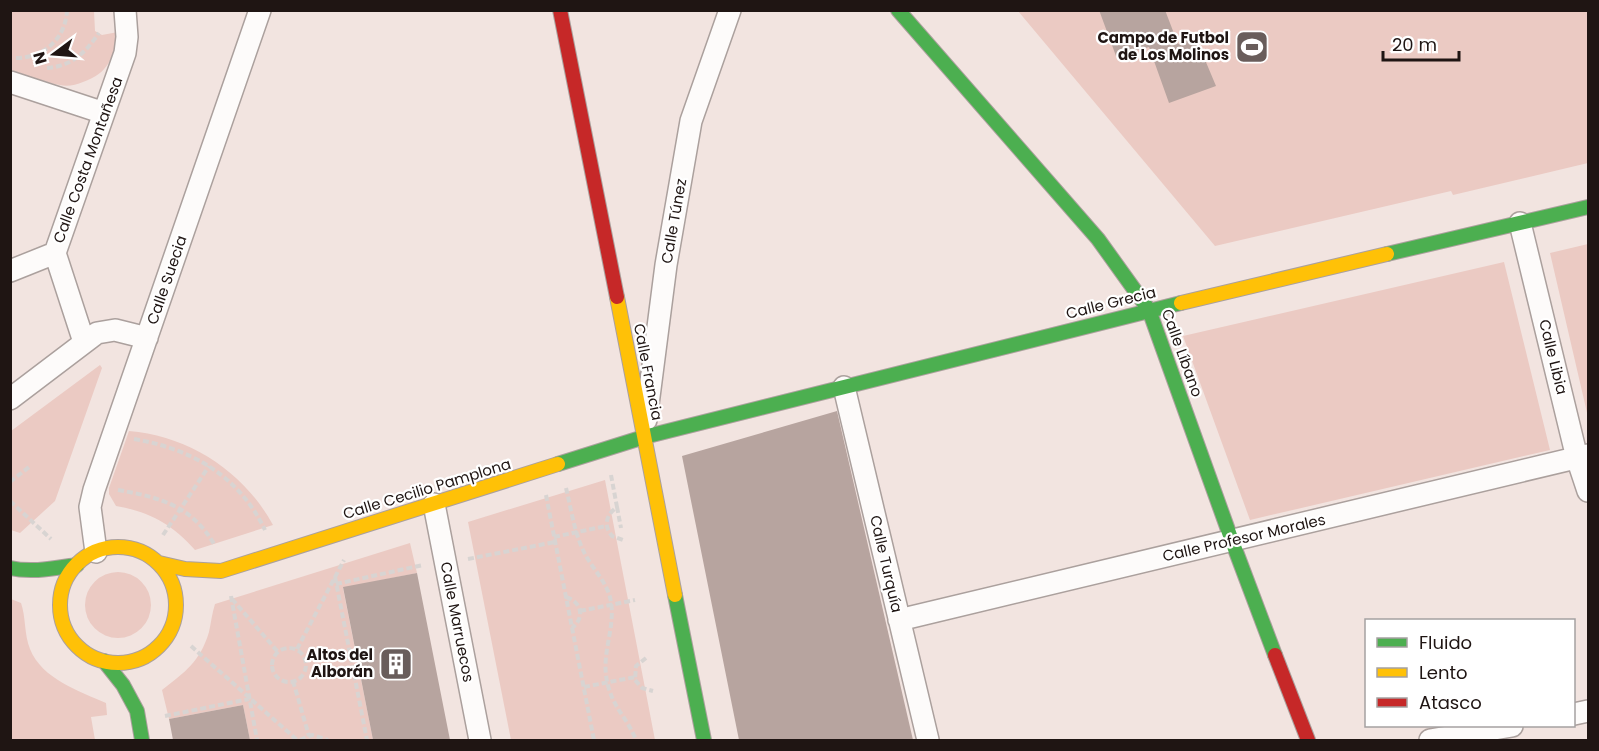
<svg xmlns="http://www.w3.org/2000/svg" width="1599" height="751" font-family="Poppins,sans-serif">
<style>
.green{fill:#ebcac3}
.building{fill:#b7a49f}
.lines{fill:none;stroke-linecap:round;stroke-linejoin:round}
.street-casing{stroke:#aba09d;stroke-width:24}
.fast-casing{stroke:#aba09d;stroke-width:16}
.slow-casing{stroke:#aba09d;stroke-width:16}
.jam-casing{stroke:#aba09d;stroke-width:16}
.path{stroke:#d8d4d2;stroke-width:4;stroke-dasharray:6 3;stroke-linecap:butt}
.street{stroke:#fdfbfa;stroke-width:21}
.fast{stroke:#4caf50;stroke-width:14}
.slow{stroke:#ffc107;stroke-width:14}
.jam{stroke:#c62828;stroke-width:14}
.labels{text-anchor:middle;stroke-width:4.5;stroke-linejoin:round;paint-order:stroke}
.poi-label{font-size:15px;font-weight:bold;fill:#1f1513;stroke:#fff;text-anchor:end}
.street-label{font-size:15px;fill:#1f1513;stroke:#fff}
</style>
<rect width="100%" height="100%" fill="#f2e4e0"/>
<path class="green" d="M10,11H94L95,31L102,35L118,32C113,58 109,73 83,82C76,85 67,87 60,85C43,82 27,75 11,70Z
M1018,11H1588V163L1453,195L1451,191L1215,246Z
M1588,244V417L1550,253Z
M1504,262L1550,450L1250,520L1183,336Z
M100,365L102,368L55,501L20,533L11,530V431Z
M129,431C190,436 244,472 273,525L195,550C172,524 150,512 116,506L109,494V488Z
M605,480L655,740H511L468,522Z
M410,543L417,573L343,588L373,740H250L243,705L169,719L162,690C185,672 200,662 209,632C211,623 212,613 215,604Z
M85 605a33 33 0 1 1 66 0a33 33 0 1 1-66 0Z
M11,599L21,603C26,617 24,634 30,649C42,679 79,691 106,703L107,715L91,717L95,740H11Z"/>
<path class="building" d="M1099,10H1165L1178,44L1195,36L1216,86L1169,103L1149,47L1116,56Z
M837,411L913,740H739L682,456Z
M417,573L450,740H373L343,587Z
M243,705L250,740H173L169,719Z"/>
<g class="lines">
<g class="street-casing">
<path id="street" d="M10,82L104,113
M1520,223L1577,458L1588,491
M10,271L55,253
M84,342L55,253L125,53L127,37L125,10
M844,387L928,740
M10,399L97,333L115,330L147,338
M646,420L666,265L691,121L730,10
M434,504L480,740
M96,552L90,507L94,490L260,10
M899,620L1588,455
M1574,714L1588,711
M1430,740L1512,726"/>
</g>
<g class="fast-casing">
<path id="fast" d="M898,10L1098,239L1149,310L1232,541L1275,655
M1387,254L1588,207
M558,464L644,437L1181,303
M10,568C32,573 55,568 77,565
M675,595L704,740
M104,661L123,685L137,711L142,740"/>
</g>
<g class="slow-casing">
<path id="slow" d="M617,297L675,595
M1181,303L1387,254
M60 605a58 58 0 1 1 116 0a58 58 0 1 1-116 0Z
M159,563L185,569L221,571L558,464"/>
</g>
<g class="jam-casing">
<path id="jam" d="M560,10L617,297
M1275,655L1308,740"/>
</g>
<path class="path" d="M16,58C44,58 66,38 67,10
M47,68C72,66 85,53 99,33
M134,439C192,449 239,476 265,530
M611,475L617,507C606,515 603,525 612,536L623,540
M10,482L29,467
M566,488C571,508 574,531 583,550C591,568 608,582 611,602C615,627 603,650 606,675C610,706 626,715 636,740
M118,490C159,497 192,506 214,544
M546,495L594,740
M10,501L51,539
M617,507L621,528
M163,535L209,466
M554,537L606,526
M468,559L555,542
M335,577L367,740
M336,584L423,565
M231,596L257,740
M566,597C582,602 585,618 572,628
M232,599L278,652
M580,611L635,600
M191,646L297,740
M272 665a17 17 0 1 1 34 0a17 17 0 1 1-34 0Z
M297,649L344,560
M646,658L636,666L635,680L642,688L653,691
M293,681L309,736
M584,687L635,677
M165,716L249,699
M300,740L312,735L328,740"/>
<use href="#street" class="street"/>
<use href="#fast" class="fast"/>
<use href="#slow" class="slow"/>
<use href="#jam" class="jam"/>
</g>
<defs>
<g id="stadium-square" transform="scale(1.725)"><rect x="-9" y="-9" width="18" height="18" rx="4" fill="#695d5b" stroke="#fff"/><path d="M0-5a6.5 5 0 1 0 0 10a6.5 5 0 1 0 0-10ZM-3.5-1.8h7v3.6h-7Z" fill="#fff"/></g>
<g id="building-square" transform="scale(1.725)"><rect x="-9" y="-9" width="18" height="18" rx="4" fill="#695d5b" stroke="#fff"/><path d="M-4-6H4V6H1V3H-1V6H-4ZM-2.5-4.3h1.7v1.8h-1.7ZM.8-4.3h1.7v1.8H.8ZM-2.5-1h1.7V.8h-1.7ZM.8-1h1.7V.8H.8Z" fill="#fff"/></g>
</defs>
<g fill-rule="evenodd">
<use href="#stadium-square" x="1252" y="47"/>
<use href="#building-square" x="396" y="664"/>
</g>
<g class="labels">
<g class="poi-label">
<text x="1229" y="43">Campo de Futbol<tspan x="1229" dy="17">de Los Molinos</tspan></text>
<text x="373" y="660">Altos del<tspan x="373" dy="17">Alborán</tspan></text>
</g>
<g class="street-label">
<text transform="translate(88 160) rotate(-70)" y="5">Calle Costa Montañesa</text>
<text transform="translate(674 221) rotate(-80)" y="5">Calle Túnez</text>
<text transform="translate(167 280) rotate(-71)" y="5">Calle Suecia</text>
<text transform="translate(1111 303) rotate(-14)" y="5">Calle Grecia</text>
<text transform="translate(1182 353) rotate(70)" y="5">Calle Líbano</text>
<text transform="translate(1553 357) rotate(76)" y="5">Calle Libia</text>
<text transform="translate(648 372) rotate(79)" y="5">Calle Francia</text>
<text transform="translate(427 489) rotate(-17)" y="5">Calle Cecilio Pamplona</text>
<text transform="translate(1244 538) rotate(-13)" y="5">Calle Profesor Morales</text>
<text transform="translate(886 564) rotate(77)" y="5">Calle Turquía</text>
<text transform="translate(457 622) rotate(79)" y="5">Calle Marruecos</text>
</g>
</g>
<rect width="1599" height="751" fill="none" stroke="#1f1513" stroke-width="24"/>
<rect x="1365" y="619" width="210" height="108" fill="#ffffff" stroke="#a5a1a1" stroke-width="1.5"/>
<rect x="1377" y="638" width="30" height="9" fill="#4caf50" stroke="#a5a1a1" stroke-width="1.5"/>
<text x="1419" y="649" font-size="18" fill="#1f1513">Fluido</text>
<rect x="1377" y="668" width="30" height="9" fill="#ffc107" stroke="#a5a1a1" stroke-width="1.5"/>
<text x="1419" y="679" font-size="18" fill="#1f1513">Lento</text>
<rect x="1377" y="698" width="30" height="9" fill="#c62828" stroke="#a5a1a1" stroke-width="1.5"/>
<text x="1419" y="709" font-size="18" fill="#1f1513">Atasco</text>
<g transform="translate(54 54) rotate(254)" stroke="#ffffff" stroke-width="4.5" paint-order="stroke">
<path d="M0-4.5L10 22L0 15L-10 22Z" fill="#1f1513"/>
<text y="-9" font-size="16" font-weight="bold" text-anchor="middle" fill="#1f1513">N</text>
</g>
<path d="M1383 51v9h76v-9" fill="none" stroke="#1f1513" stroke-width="3"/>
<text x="1392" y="51" font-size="18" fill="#1f1513" stroke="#ffffff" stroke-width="4.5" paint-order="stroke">20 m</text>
</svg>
